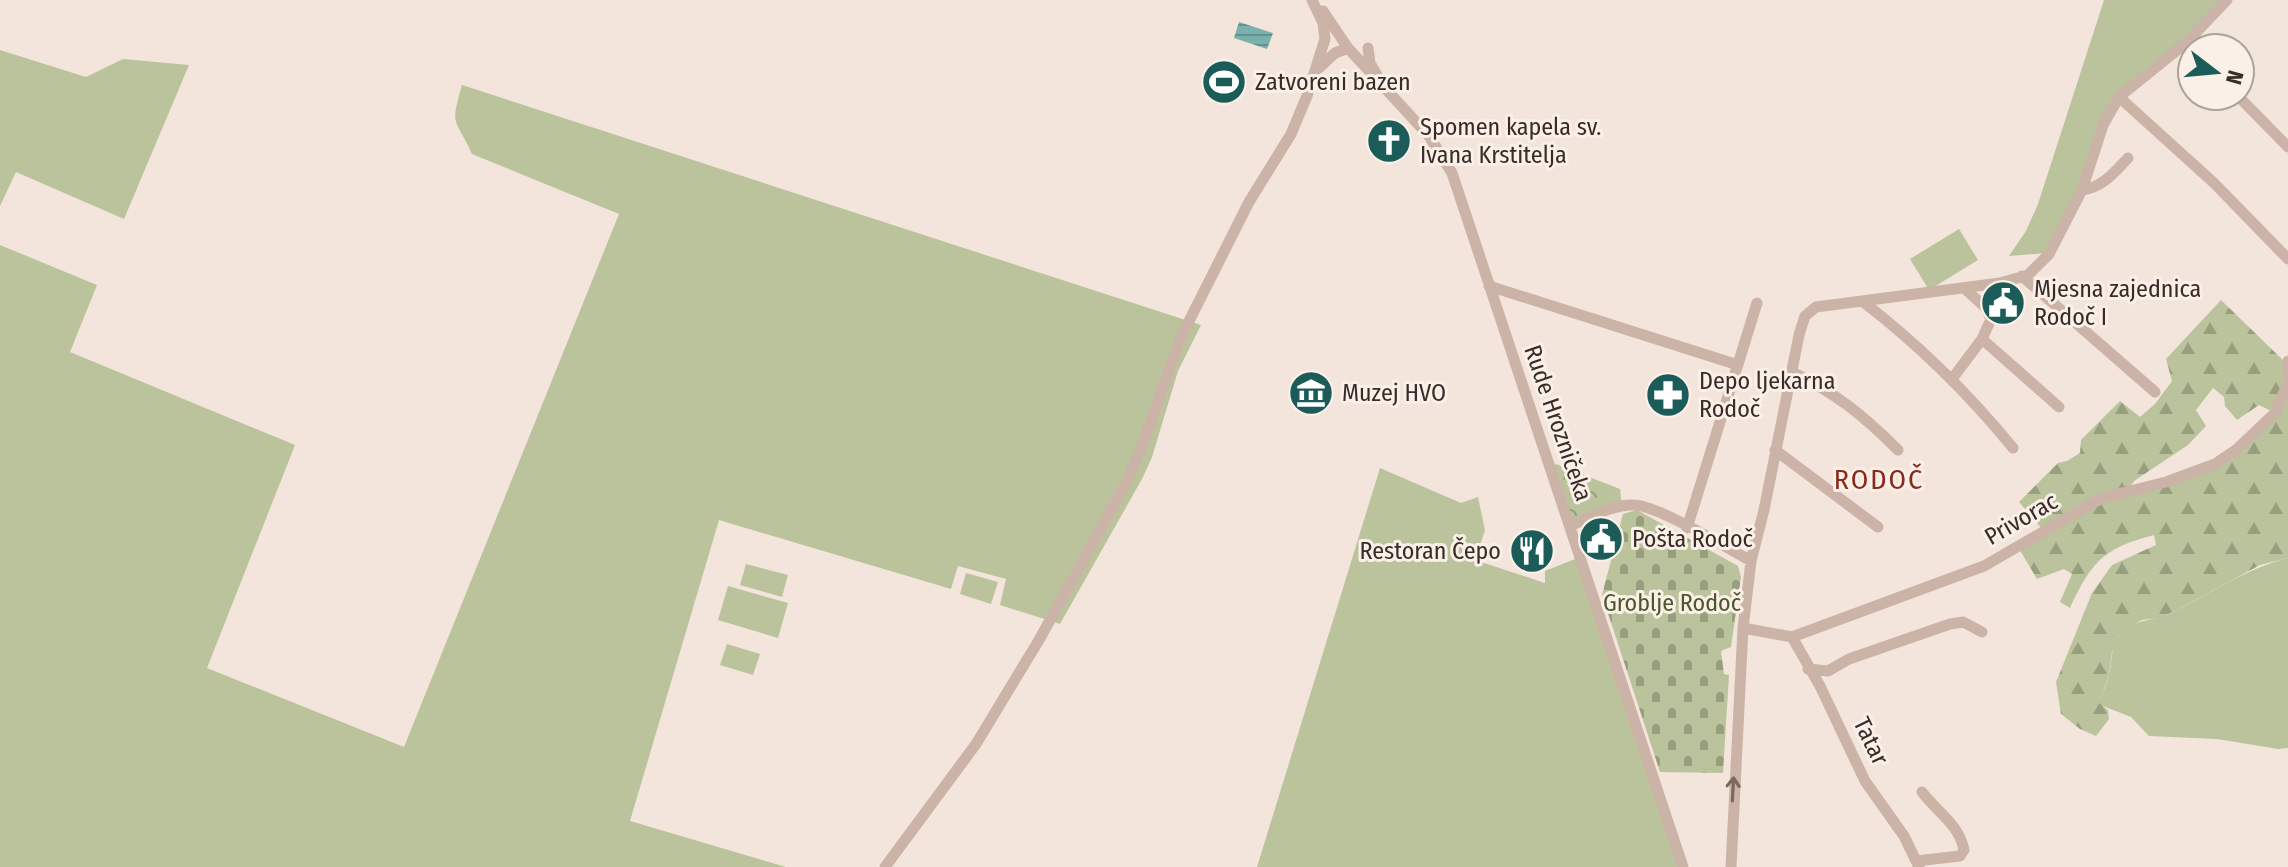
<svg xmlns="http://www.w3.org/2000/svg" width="2288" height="867" font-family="'Fira Sans Condensed',sans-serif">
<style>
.grass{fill:#bac39b}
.forest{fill:url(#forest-firs)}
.cemetery{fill:url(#cemetery-stones)}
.park{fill:url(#park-crowns)}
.water{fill:url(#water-rules)}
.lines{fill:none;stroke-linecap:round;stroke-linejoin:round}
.minor{stroke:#ccb3a7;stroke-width:11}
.oneway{stroke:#7b6861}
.labels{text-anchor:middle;stroke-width:6;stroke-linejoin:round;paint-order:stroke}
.poi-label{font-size:24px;fill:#382b28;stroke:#faf0e8;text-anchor:start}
.street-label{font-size:24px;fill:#382b28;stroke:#faf0e8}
.park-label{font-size:24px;fill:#4c572a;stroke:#faf0e8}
.quarter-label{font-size:28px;letter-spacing:2px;fill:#8a2a1d;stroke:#faf0e8}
</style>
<defs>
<pattern id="forest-firs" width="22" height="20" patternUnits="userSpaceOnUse" patternTransform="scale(2)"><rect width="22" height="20" fill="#bac39b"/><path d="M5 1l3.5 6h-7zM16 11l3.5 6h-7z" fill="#989f7e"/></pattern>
<pattern id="cemetery-stones" width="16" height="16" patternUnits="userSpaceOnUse" patternTransform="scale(2)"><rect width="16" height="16" fill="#bac39b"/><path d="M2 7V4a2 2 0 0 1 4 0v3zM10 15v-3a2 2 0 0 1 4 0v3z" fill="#989f7e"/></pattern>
<pattern id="park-crowns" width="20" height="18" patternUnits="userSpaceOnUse" patternTransform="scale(2)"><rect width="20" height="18" fill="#bac39b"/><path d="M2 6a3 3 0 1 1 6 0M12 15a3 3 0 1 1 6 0" fill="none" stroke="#989f7e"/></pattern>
<pattern id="water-rules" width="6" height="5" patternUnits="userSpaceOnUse" patternTransform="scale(2)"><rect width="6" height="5" fill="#79b1ad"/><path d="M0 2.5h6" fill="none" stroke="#64908d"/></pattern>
</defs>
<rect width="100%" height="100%" fill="#f3e5db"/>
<path class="grass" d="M2104,0H2223L2182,41L2122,90L2080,187L2047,253L2009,256L2026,231L2038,204Z
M0,50L86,77L123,59L189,65L124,219L16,172L0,206Z
M462,85L1201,325L1178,371L1152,457L1142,479L1060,624L1000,605L1006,579L958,566L951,589L719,520L630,821L786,867H0V245L97,285L70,352L295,445L207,668L404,747L619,214L472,154C456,117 449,129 462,85Z
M1959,229L1978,260L1929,290L1910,259Z
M1380,468L1461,503L1478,497L1485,530L1475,560L1545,583V571L1580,557L1683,867H1257Z
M2288,558V748L2278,749L2217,739L2149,736L2131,717L2098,704C2102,694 2107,684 2109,675C2113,661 2110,645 2120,634C2134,619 2154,621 2171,613C2210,594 2245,569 2288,558Z
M746,564L788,575L782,597L740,585Z
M966,573L998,582L991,604L960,594Z
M728,586L788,603L778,638L718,620Z
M727,644L760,654L753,675L720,665Z"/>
<path class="forest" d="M2221,300L2287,364L2288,383L2271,411L2259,405L2237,420L2225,406L2224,397L2213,388L2196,410L2206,426L2188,445L2134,481L2129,489C2178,485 2223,463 2258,429C2270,418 2279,410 2284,394L2288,398V558L2260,565L2175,611L2159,618L2142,620L2126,629L2118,636L2112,652L2109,675L2099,703L2108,710L2109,719L2096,736L2080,729L2061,714L2056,682L2092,593L2112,565L2156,545L2154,535C2104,548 2092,561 2070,608L2060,602L2072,574L2064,569L2037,579L2018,547L2044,531L2019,502L2058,463L2067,461L2080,453L2081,440L2120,401L2140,417L2155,404L2172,381L2166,359Z"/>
<path class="cemetery" d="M1637,510L1738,566L1741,577L1731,647L1721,651L1724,674L1729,675L1723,773L1660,772L1602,595L1623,514Z"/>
<path class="park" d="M1556,464L1620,489L1622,507L1570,526L1551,469Z"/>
<path class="water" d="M1239,22L1273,33L1267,49L1234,38Z"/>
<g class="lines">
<path class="minor" d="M1323,11L1348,48L1429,136L1452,173L1683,867
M1368,48L1370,63L1377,75
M1319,68L1335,53L1348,48
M2238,96L2288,147
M2119,97L2214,183L2288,259
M2082,190C2102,188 2115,172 2128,158
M2022,276L2155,392
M1489,286L1738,365
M1862,301C1918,344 1968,393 2013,448
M1982,339L2059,407
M2288,361V373
M1792,372C1836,393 1864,416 1898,450
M1952,379L1982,339L1991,319L1986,308L1964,288
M1775,450L1878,527
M1570,526C1590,518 1613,504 1634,505C1657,505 1727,548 1751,561
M1687,528L1757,303
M1743,628L1792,637L1984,566L2102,498L2166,482L2215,464L2237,449L2275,413L2288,383
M1792,637L1820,686L1865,781L1904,836L1919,867
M1808,669L1828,671L1849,659L1950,624L1963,622L1982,632
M1916,861L1960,856L1964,850C1959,824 1937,812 1922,792
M885,867L976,744L1039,640L1125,485L1143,444L1180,339L1249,202L1291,134L1307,96L1325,39L1323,23L1312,0
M1731,867L1743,628L1751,561L1764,510L1799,335L1805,316L1816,307L2000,283L2028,275L2049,254L2082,190L2103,125L2119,97L2186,43L2227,0"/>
</g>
<defs><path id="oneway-shaft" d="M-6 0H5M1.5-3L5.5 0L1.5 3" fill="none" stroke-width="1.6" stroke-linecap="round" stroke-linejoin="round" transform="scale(2)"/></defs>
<use class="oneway" href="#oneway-shaft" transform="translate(1733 789) rotate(-87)"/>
<defs>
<g id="stadium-disc" transform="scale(2.3)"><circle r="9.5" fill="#1b5b58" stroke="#faf0e8"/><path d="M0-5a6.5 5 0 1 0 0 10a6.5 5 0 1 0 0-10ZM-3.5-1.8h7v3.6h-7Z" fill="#fff"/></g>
<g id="church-disc" transform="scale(2.3)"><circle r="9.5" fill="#1b5b58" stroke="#faf0e8"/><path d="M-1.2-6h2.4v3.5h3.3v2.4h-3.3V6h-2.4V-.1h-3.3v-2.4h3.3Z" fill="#fff"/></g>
<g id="civic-disc" transform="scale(2.3)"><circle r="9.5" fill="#1b5b58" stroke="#faf0e8"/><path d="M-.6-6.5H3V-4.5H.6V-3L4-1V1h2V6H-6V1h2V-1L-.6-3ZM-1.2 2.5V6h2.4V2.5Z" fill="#fff"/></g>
<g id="museum-disc" transform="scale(2.3)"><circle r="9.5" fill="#1b5b58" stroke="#faf0e8"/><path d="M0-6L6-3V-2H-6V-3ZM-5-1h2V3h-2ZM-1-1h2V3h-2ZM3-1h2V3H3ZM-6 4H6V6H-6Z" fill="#fff"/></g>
<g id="pharmacy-disc" transform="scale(2.3)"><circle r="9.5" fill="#1b5b58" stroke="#faf0e8"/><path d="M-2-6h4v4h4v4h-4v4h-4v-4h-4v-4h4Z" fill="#fff"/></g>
<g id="restaurant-disc" transform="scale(2.3)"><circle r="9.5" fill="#1b5b58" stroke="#faf0e8"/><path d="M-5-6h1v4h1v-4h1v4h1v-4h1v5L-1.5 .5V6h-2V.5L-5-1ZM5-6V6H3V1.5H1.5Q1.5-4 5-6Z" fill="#fff"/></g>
</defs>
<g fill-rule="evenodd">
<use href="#stadium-disc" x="1224" y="82"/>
<use href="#church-disc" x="1389" y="141"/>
<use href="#civic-disc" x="2003" y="303"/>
<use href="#museum-disc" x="1311" y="393"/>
<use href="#pharmacy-disc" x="1668" y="395"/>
<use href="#civic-disc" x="1601" y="539"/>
<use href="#restaurant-disc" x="1532" y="551"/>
</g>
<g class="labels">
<g class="poi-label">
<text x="1255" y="90">Zatvoreni bazen</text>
<text x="1420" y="135">Spomen kapela sv.<tspan x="1420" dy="28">Ivana Krstitelja</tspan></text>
<text x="2034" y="297">Mjesna zajednica<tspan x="2034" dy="28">Rodoč I</tspan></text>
<text x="1699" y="389">Depo ljekarna<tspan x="1699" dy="28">Rodoč</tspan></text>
<text x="1342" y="401">Muzej HVO</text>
<text x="1632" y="547">Pošta Rodoč</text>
<text x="1501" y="559" text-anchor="end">Restoran Čepo</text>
</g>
<g class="street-label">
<text transform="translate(1558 423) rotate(71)" y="8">Rude Hrozničeka</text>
<text transform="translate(2021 519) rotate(-30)" y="8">Privorac</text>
<text transform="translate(1871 741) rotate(64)" y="8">Tatar</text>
</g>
<g class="park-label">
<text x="1672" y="611">Groblje Rodoč</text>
</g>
<g class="quarter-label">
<text x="1879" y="489">RODOČ</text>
</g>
</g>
<g transform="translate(2216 72) rotate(106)"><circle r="38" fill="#faf0e8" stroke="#aca19b" stroke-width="2"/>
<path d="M0-6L14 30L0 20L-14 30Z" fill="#1b5b58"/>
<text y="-12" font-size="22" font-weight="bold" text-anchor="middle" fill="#382b28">N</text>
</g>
</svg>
